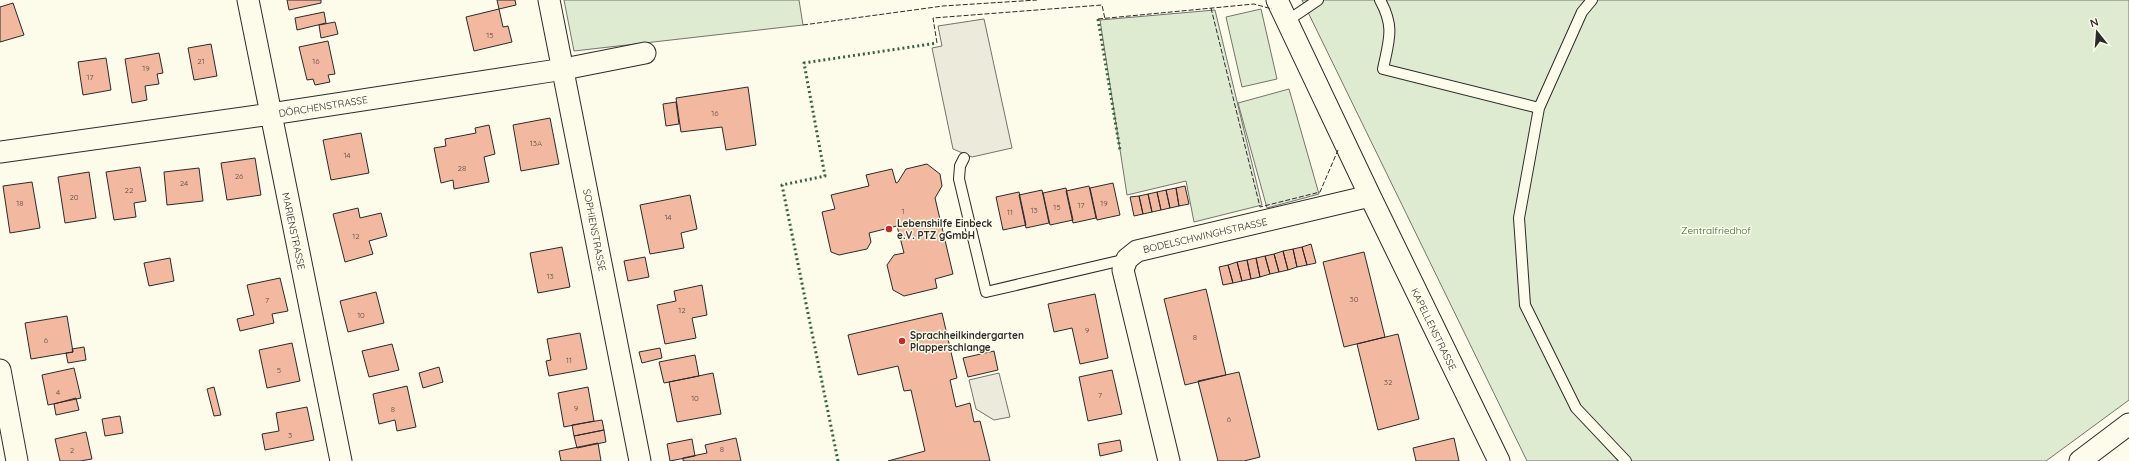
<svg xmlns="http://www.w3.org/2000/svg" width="2129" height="461" font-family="Quicksand,sans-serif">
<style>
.green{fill:#deebd1;stroke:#74746e}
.parking{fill:#eceadb;stroke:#74746e}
.building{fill:#f2b8a0;stroke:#2b2b2b}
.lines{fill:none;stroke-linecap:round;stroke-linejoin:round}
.lane-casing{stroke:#2b2b2b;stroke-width:12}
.street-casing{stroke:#2b2b2b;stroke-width:23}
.lane{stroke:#fdfbea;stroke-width:10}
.street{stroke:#fdfbea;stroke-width:21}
.hedge{stroke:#34623c;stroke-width:3;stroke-dasharray:2 3;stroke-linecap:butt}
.fence{stroke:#2b2b2b;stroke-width:1;stroke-dasharray:5 2;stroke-linecap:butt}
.poi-dot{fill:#c62828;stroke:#fdfbea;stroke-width:1.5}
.labels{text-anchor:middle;stroke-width:3;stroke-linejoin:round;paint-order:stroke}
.number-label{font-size:8px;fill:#5d4e48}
.street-label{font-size:10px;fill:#2b2b2b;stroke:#fdfbea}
.poi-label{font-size:10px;font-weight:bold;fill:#2b2b2b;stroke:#fdfbea;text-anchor:start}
.park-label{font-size:10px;fill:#34623c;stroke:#fdfbea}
</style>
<rect width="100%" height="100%" fill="#fdfbea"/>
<path class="green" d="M564,0H799L803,25L574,51Z
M1302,0H2129V400L2046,461H1527Z
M1261,9L1277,79L1242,87L1226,17Z
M1215,10L1262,205L1194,222L1186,181L1127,195L1100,20Z
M1289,89L1319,194L1267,208L1238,103Z"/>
<path class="parking" d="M984,19L1012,148L972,157L953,149L932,48L942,46L938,26Z
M999,373L1010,417L994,420L976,409L969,380Z"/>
<path class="building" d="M287,0H321V3L289,10Z
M497,0H515L516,5L499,9Z
M13,3L24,35L0,42V7Z
M499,9L503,27L508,26L512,42L474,51L466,17Z
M324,12L326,23L297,30L295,18Z
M335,22L338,34L321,38L319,25Z
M328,41L335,74L328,75L330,82L315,85L313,79L307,80L299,47Z
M211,44L217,76L194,80L188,48Z
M159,53L163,73L157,74L159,84L145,86L147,100L132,103L125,59Z
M106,58L111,90L83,95L78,62Z
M748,87L756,145L726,150L722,127L681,132L676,98Z
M676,102L679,124L666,126L663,104Z
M550,118L559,164L521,171L513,125Z
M489,125L495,154L484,157L489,182L454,189L453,180L441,183L434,148L446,146L445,139L476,133L475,128Z
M361,133L369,173L331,180L323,140Z
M255,158L261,195L227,200L221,163Z
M927,164L940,174L942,186L935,198L953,274L935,279L937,288L904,296L893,290L887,265L894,255L904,253L897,226L869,233L871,242L867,249L839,255L831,252L822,212L835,209L831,195L869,186L866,175L892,169L896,183L898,182L906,169Z
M140,167L146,201L134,203L136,217L114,220L106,172Z
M199,168L203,201L167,205L164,172Z
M89,172L96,218L65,223L58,177Z
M32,182L40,228L10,233L3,186Z
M1113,183L1120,215L1097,220L1090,188Z
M1089,186L1096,218L1073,223L1066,191Z
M1185,186L1189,204L1179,206L1176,188Z
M1066,188L1073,220L1050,225L1043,193Z
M1176,188L1179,206L1170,208L1166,190Z
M1042,190L1049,223L1026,228L1019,195Z
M1166,190L1170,208L1161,210L1157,192Z
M1019,192L1026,225L1003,230L996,197Z
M1157,192L1161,210L1152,212L1148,194Z
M1148,194L1152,212L1143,214L1139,196Z
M690,195L697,229L681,233L684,248L650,254L640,205Z
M1139,196L1143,214L1134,216L1130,197Z
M358,208L360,218L381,213L387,236L369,241L373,254L345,262L333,214Z
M1311,244L1316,263L1307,265L1302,247Z
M562,247L570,287L538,293L530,253Z
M1302,247L1307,265L1297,267L1293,249Z
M1293,249L1297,267L1288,270L1283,251Z
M1283,251L1288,270L1279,272L1274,254Z
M1364,252L1385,337L1344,347L1323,262Z
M1274,254L1279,272L1270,274L1265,256Z
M1265,256L1270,274L1260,277L1256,258Z
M645,257L649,277L628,281L624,261Z
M170,258L174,281L149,286L144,263Z
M1256,258L1260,277L1251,279L1247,260Z
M1247,260L1251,279L1242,281L1237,262Z
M1237,262L1242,281L1233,283L1228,265Z
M1228,265L1233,283L1223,285L1219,267Z
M280,278L288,311L272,314L274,323L240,331L237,319L254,315L247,285Z
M702,285L707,315L692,318L696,338L665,344L657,305L676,301L674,291Z
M1206,289L1226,375L1185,385L1164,299Z
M376,292L384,323L348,332L340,301Z
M1095,294L1108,358L1080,364L1072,328L1054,332L1048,304Z
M942,313L957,378L950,380L956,407L970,403L974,422L980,421L990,461H888L925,451L911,390L904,391L898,366L858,375L848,335Z
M67,316L73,352L31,359L25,323Z
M580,333L587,369L549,376L546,361L551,360L547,339Z
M1398,334L1419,419L1378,430L1357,344Z
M292,343L300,381L267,388L259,350Z
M392,344L399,370L369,377L362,351Z
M84,347L86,360L68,363L66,353L73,352L72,349Z
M660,348L662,358L642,363L639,352Z
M994,351L998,370L968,377L963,358Z
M695,355L699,376L664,383L659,362Z
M439,367L443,382L423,388L419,373Z
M74,368L81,398L48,405L42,375Z
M1112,370L1122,414L1088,421L1079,377Z
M1239,372L1260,457L1244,461H1218L1198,381Z
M713,373L721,414L677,422L669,382Z
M407,386L416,427L397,431L395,420L379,424L373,394Z
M214,387L221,415L214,416L207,389Z
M588,387L594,421L564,427L558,393Z
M76,398L79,410L56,415L54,404Z
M307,407L314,440L265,450L262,434L279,431L276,413Z
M120,416L123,433L105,436L102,419Z
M602,420L604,430L574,436L572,425Z
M604,430L606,442L577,448L574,436Z
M86,432L92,459L80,461H60L55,439Z
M736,438L741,461H683V458L707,453L705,445Z
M1454,438L1459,461H1416L1413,448Z
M692,439L695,456L670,461L667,444Z
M1120,440L1122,451L1100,456L1098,444Z
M598,443L601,461H561L559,451Z"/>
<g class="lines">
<g class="lane-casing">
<path id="lane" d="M1380,0C1395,27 1389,40 1383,69L1539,108
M1592,0L1582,12L1539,108L1519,218L1525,305L1576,408L1626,461
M1287,21L1318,0
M964,158L960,166L959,179L986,292L1127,259"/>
</g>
<g class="street-casing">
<path id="street" d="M248,0L341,461
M549,0L640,461
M1277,0L1370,196L1499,461
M0,152L271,114L564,69L645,53
M0,370L17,461
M1169,461L1123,270L1127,259L1137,251L1370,196
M2080,461L2129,424"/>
</g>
<use href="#lane" class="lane"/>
<use href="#street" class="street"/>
<path class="hedge" d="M1098,19L1120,150
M838,461L782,185L825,176L804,63L937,43"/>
<path class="fence" d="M1211,8L1260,207L1320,192L1338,150
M1098,19L1254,4L1272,9
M803,25L943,6L1037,0
M937,43L933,18L1102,5L1105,19"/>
</g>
<g class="poi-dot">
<circle cx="889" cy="229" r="4"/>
<circle cx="902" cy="341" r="4"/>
</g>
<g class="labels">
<g class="number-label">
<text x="490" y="38">15</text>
<text x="201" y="64">21</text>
<text x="316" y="64">16</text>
<text x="146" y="71">19</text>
<text x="90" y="80">17</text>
<text x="715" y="116">16</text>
<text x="536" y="146">13A</text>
<text x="347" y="158">14</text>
<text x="462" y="171">28</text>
<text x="239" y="179">26</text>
<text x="184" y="186">24</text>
<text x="129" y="193">22</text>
<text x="74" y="200">20</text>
<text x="20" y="206">18</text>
<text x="1104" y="206">19</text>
<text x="1081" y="208">17</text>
<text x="1057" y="210">15</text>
<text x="1034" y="213">13</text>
<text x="903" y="214">1</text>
<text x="1010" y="215">11</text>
<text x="668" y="220">14</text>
<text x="356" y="239">12</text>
<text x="550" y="279">13</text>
<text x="1354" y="302">30</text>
<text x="267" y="303">7</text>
<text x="682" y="313">12</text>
<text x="361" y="318">10</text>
<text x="1087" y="333">9</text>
<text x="1195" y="340">8</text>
<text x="46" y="343">6</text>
<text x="569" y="363">11</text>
<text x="279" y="373">5</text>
<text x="1388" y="385">32</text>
<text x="58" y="395">4</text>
<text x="1100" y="398">7</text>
<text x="695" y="401">10</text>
<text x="576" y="411">9</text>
<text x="393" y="412">8</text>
<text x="1229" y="422">6</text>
<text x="290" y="438">3</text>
<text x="722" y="452">8</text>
<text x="72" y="453">2</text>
</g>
<g class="street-label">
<text transform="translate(323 106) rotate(-9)" y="4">DÖRCHENSTRASSE</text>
<text transform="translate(595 230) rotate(79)" y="4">SOPHIENSTRASSE</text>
<text transform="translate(294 231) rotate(78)" y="4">MARIENSTRASSE</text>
<text transform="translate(1205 235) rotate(-13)" y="4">BODELSCHWINGHSTRASSE</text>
<text transform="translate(1434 329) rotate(64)" y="4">KAPELLENSTRASSE</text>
</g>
<g class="poi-label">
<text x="897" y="227">Lebenshilfe Einbeck<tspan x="897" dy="12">e.V. PTZ gGmbH</tspan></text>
<text x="910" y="339">Sprachheilkindergarten<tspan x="910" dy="12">Plapperschlange</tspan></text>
</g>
<g class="park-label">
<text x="1716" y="234">Zentralfriedhof</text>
</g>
</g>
<g transform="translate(2097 32) rotate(343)" stroke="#fdfbea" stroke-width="3" paint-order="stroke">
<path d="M0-3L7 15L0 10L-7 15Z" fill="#2b2b2b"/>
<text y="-6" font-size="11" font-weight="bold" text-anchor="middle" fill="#2b2b2b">N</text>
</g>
</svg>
